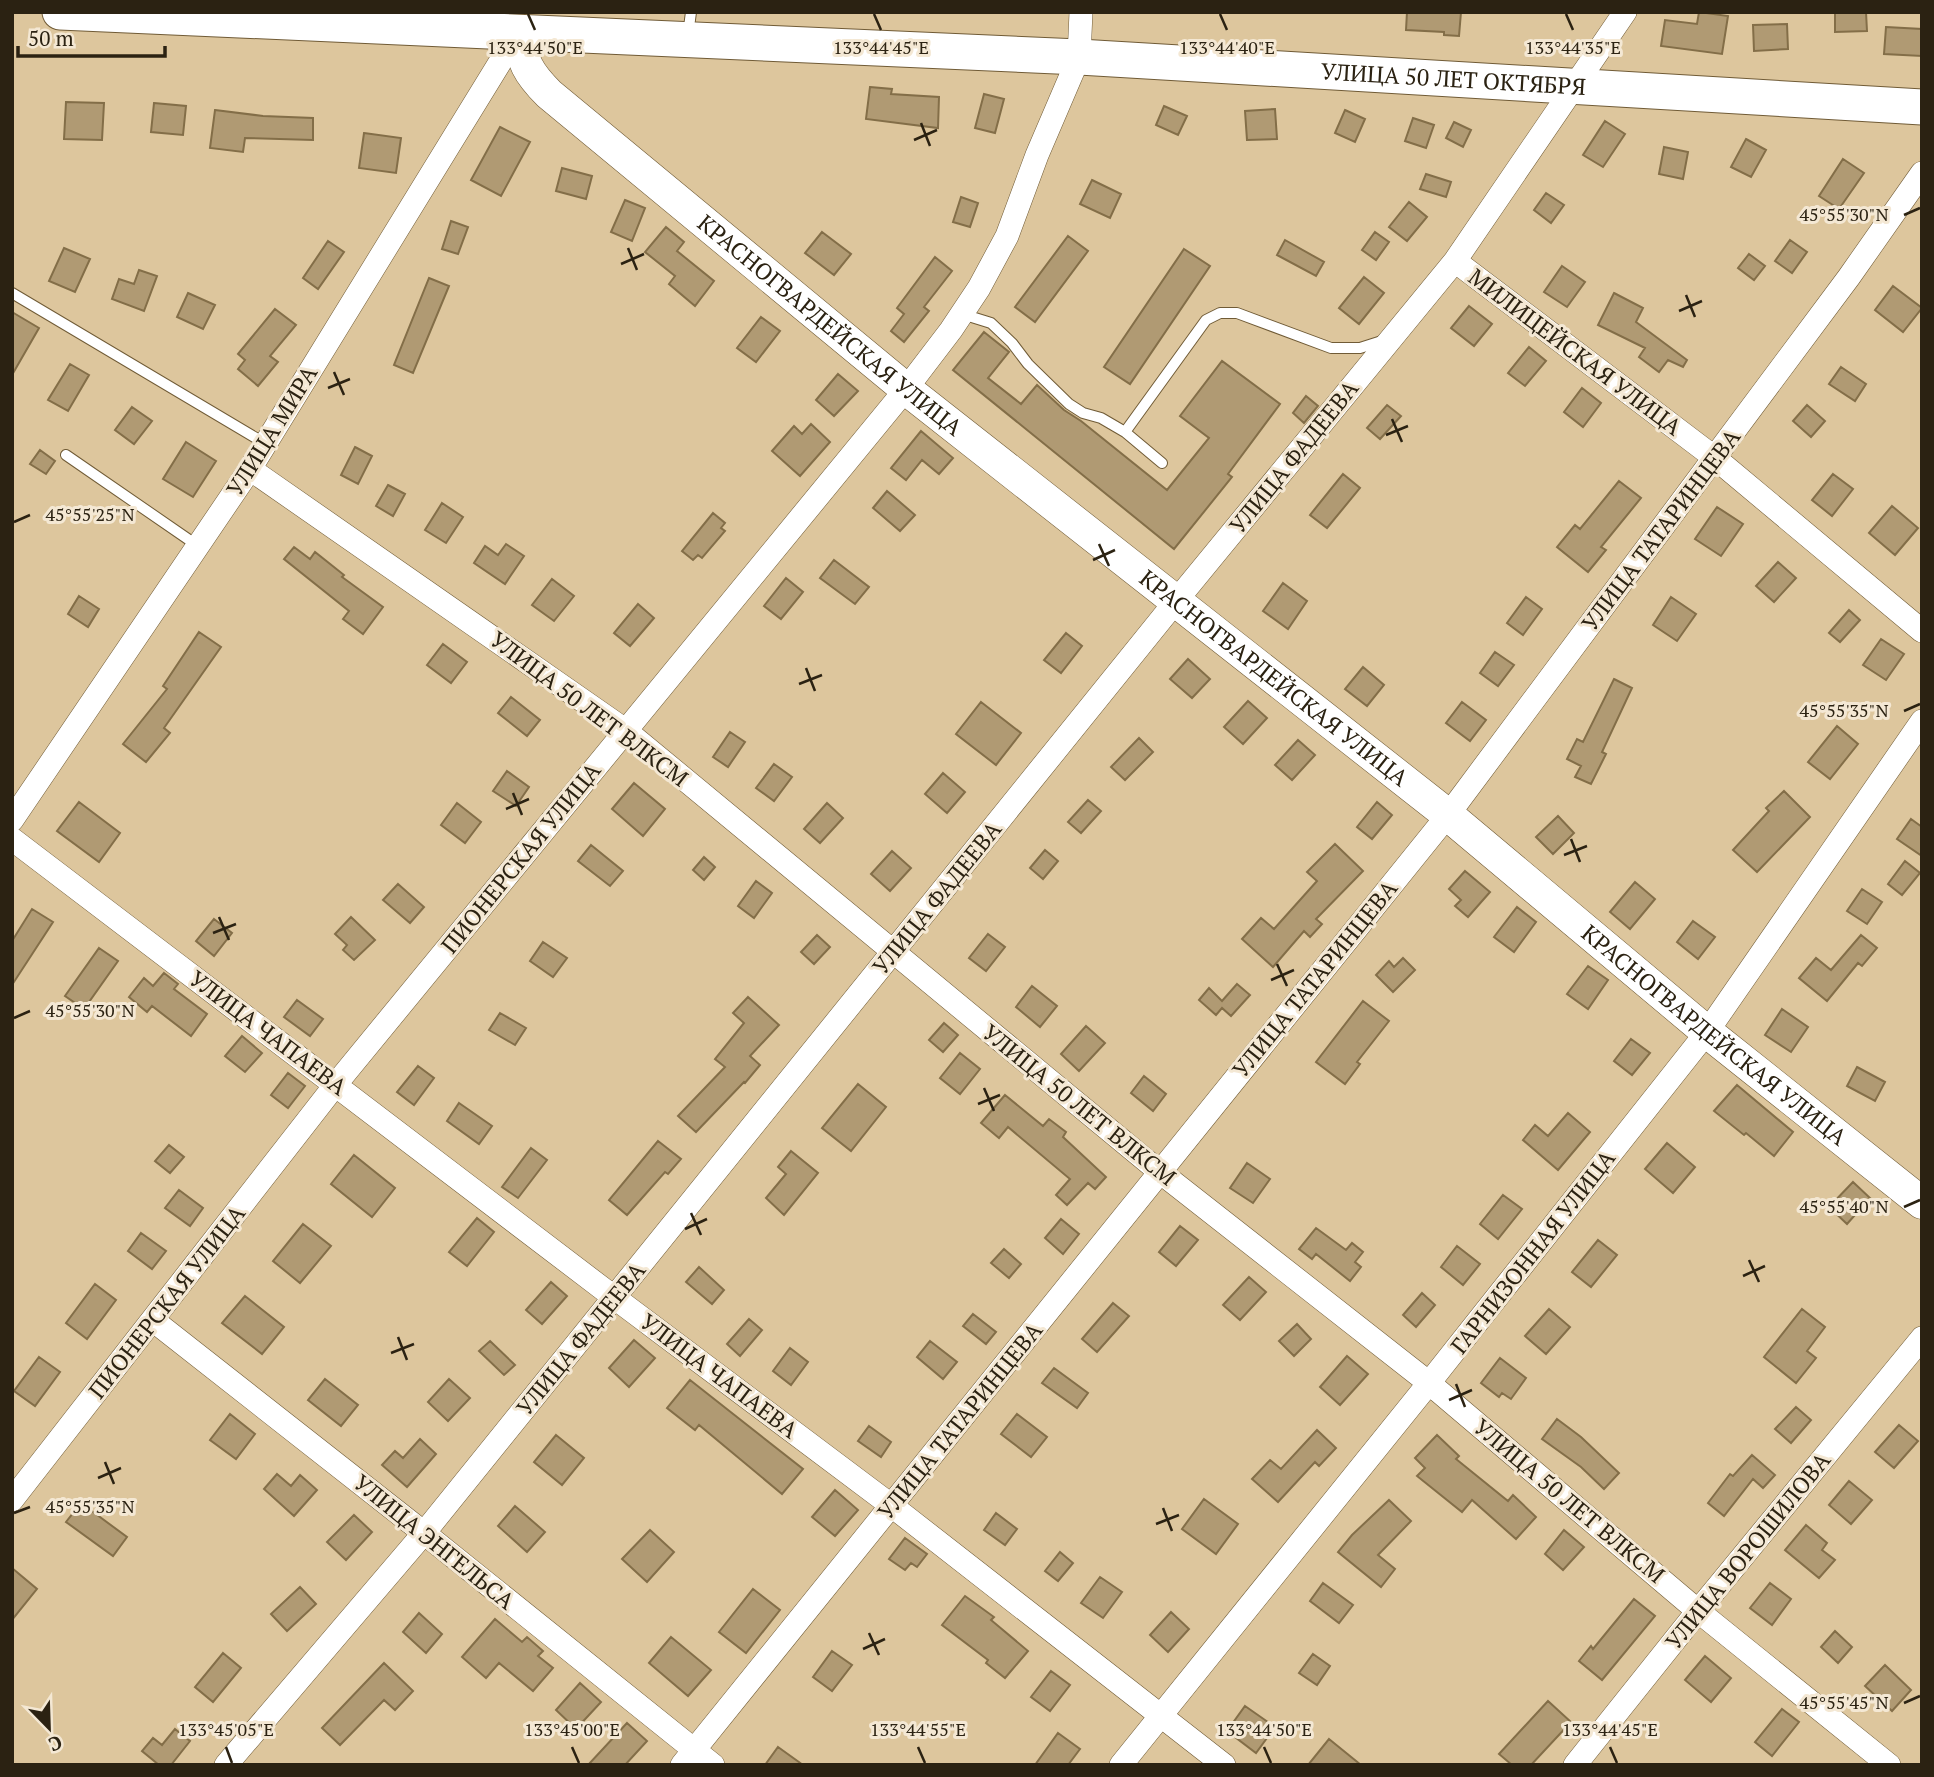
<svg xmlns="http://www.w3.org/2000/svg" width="1934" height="1777" font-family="'PT Serif',serif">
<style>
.building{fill:#b09a73;stroke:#836e48;stroke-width:2}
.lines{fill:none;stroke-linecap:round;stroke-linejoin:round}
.lane-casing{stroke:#705b36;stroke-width:12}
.street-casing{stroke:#705b36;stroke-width:24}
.secondary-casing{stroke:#705b36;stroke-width:33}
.primary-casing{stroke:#705b36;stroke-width:37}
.lane{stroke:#fff;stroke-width:10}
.street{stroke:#fff;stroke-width:23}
.secondary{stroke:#fff;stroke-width:32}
.primary{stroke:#fff;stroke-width:35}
.ticks{fill:none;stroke:#2b2212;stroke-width:2.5}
.labels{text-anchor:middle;stroke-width:6;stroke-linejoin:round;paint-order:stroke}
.street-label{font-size:23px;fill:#2b2212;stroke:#f4e8d4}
.ticks-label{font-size:18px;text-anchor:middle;fill:#2b2212;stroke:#f4e8d4;stroke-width:6;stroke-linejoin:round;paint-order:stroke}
</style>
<rect width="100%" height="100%" fill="#ddc69d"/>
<path class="building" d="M1407,12H1461L1459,36L1444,35V32L1406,30Z
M1699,12L1728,16L1722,54L1661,46L1665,20L1697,24Z
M1835,12H1866L1867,31L1835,32Z
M1787,24L1788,49L1754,51L1753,25Z
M1886,27L1922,29V56L1884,54Z
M870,87L892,89L891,94L939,97L938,128L866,119Z
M984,94L1004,99L995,133L975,128Z
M66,102L104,103L102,140L64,139Z
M154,103L186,106L183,135L151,132Z
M1164,106L1187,116L1178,135L1156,125Z
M1275,109L1277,139L1247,140L1245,111Z
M215,110L263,116L313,118V140L245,138L243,152L210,148Z
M1345,110L1365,119L1355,142L1335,133Z
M1413,118L1434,125L1426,148L1405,141Z
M1605,121L1625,134L1603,167L1583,155Z
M1454,122L1471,130L1463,147L1446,138Z
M500,127L530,142L501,196L471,180Z
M364,133L401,138L396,173L359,168Z
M1746,139L1766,150L1751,177L1731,167Z
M1664,147L1688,152L1683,179L1659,174Z
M1843,159L1864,173L1839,209L1819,196Z
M562,168L592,176L586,199L556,191Z
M1426,174L1451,182L1446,197L1420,189Z
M1092,180L1121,194L1110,218L1080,204Z
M1546,193L1564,205L1551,223L1534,210Z
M961,197L978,203L970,227L953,222Z
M625,200L645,208L632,241L611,232Z
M1409,202L1427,217L1407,241L1389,227Z
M451,221L468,227L458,254L442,249Z
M666,227L684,242L677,251L714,281L695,306L669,284L675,276L645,252Z
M822,232L851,254L834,275L805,253Z
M1375,232L1389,242L1376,260L1362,250Z
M1068,236L1088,251L1035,322L1015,307Z
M1285,240L1324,262L1316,276L1277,255Z
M1790,240L1807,252L1792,273L1775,261Z
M328,241L344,252L318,289L303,278Z
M64,248L90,259L75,292L49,281Z
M1184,249L1210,266L1130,384L1104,367Z
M1749,254L1765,266L1754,280L1738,268Z
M935,257L952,271L924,307L929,311L904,342L891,331L904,314L897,308Z
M1562,266L1585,282L1567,307L1544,292Z
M139,270L157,276L144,311L112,299L119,279L134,284Z
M1364,277L1384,293L1359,324L1339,308Z
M429,278L449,286L413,373L394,365Z
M1893,286L1922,308L1903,332L1875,310Z
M188,293L215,305L203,329L177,317Z
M1614,293L1643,308L1636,322L1687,360L1683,367L1668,360L1659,372L1639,357L1645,348L1598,325Z
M1469,306L1492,324L1474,346L1451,328Z
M275,309L296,325L270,356L278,362L258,386L238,369L245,360L238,354Z
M12,312L39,328L12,375Z
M761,317L780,331L756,362L737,348Z
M984,332L1009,352L988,378L1021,404L1037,385L1064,410L1081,421L1167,490L1209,438L1180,416L1222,361L1280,404L1228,474L1232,477L1174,549L953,370Z
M1529,347L1546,361L1525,386L1508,373Z
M70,364L89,375L68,411L48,400Z
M1841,367L1866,384L1855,401L1829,384Z
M838,374L858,391L834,416L816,400Z
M1582,388L1601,403L1583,427L1564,412Z
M1306,396L1318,406L1304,423L1293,413Z
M1387,405L1401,416L1380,439L1367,428Z
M1807,405L1825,421L1811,437L1793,421Z
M132,407L152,421L134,444L115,430Z
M811,424L830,442L800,476L772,451L794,426L802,434Z
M921,431L953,458L939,474L922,460L906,480L891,468Z
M186,442L216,461L193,497L163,479Z
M355,447L372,456L358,484L341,475Z
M40,450L55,461L46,474L30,464Z
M1343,474L1360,488L1327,528L1310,515Z
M1833,474L1853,489L1832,516L1812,500Z
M1619,481L1641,498L1601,547L1606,550L1588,572L1557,547L1575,525L1580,529Z
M388,485L405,494L393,516L376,506Z
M887,491L915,515L900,531L873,508Z
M442,503L463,517L446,543L425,530Z
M1892,506L1918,528L1895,555L1869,533Z
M1717,507L1743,524L1721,556L1695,539Z
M713,513L725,523L721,528L725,531L702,558L698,555L693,560L682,551Z
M506,544L524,556L505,584L474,563L485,546L498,555Z
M294,547L310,559L315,552L344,575L342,577L383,607L363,634L343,619L349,611L284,559Z
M834,560L869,587L855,604L820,578Z
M1778,562L1796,578L1774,602L1756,586Z
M786,578L803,592L781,619L764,606Z
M552,579L574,596L554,621L532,605Z
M1283,583L1307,601L1288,629L1263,611Z
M79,596L99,609L88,627L68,614Z
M1526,597L1542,609L1523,635L1507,623Z
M1671,597L1696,614L1677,641L1653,625Z
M638,604L654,618L630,646L614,633Z
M1849,610L1860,620L1840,642L1829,633Z
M199,632L221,647L164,728L170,733L146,762L123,744L167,689L163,686Z
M1066,633L1082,646L1061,673L1044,660Z
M1881,639L1904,654L1886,680L1863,665Z
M443,644L467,662L451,683L427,665Z
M1495,652L1514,665L1498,686L1480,673Z
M1188,659L1210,679L1192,698L1170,679Z
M1363,667L1384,685L1367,706L1345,689Z
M1614,679L1632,688L1602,752L1606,754L1591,784L1575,777L1581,766L1567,759L1577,739L1583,742Z
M511,697L540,720L527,736L498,713Z
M1248,701L1267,718L1243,744L1224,727Z
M981,702L1021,733L996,765L956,734Z
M1462,702L1486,720L1470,741L1446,723Z
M1837,726L1858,744L1830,779L1808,762Z
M730,732L745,742L728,767L713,757Z
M1139,738L1153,752L1125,780L1111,767Z
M1298,740L1315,755L1292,780L1275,765Z
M774,764L792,777L774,801L756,788Z
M507,771L529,787L516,806L493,791Z
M943,773L965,792L947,813L925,794Z
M634,783L665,809L643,836L612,809Z
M1784,791L1810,817L1757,872L1733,850L1769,811L1766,808Z
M1088,800L1101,811L1081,833L1068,822Z
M79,802L120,833L99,862L57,831Z
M1377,802L1392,815L1372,839L1357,827Z
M457,803L481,822L465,843L441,825Z
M827,803L843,818L820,843L804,829Z
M1558,816L1574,833L1553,854L1536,837Z
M1911,819L1922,827V856L1897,839Z
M1335,844L1363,871L1316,919L1322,924L1310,937L1304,931L1273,967L1242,939L1261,918L1274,929L1317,881L1307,872Z
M591,845L623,871L610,886L578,861Z
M1045,850L1058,861L1043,879L1030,868Z
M892,851L911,868L890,891L871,874Z
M704,857L715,867L704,880L693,870Z
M1905,861L1920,873L1902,895L1888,884Z
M1465,871L1490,892L1468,917L1455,906L1461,900L1449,889Z
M756,881L772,893L754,918L738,906Z
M1635,882L1655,899L1630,929L1610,912Z
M398,884L424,907L410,923L383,900Z
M1862,889L1882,902L1867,924L1847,911Z
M1517,907L1536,922L1514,952L1494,937Z
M32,909L53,922L12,985V941Z
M351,917L375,940L354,960L343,950L347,945L335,934Z
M214,919L232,933L214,956L196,941Z
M1693,921L1715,937L1698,959L1677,942Z
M988,934L1005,947L986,971L969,958Z
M817,935L830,947L814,964L801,952Z
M1861,935L1877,948L1862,966L1858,963L1827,1001L1799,978L1816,958L1831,970Z
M543,942L567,958L553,977L530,961Z
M99,948L118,961L84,1009L65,996Z
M1403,958L1415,970L1393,992L1376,975L1389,961L1394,967Z
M1588,966L1608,980L1588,1009L1567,994Z
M164,973L178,984L174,989L207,1014L191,1036L152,1006L147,1012L129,997L144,978L153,986Z
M1237,984L1250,995L1231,1016L1222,1008L1216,1015L1199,1000L1209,988L1222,1001Z
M1032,986L1057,1006L1040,1027L1016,1007Z
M748,997L779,1025L750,1056L760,1065L745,1083L744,1082L696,1132L678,1116L725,1067L715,1059L744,1023L733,1013Z
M297,1000L323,1019L310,1036L284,1017Z
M1363,1001L1389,1021L1357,1062L1360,1064L1345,1084L1316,1062Z
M1782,1009L1808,1027L1791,1052L1765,1035Z
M500,1013L526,1028L515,1045L489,1030Z
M944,1023L958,1035L943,1052L929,1040Z
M1086,1026L1105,1043L1079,1071L1061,1054Z
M242,1036L262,1053L245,1072L225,1056Z
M1631,1039L1650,1053L1632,1075L1614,1061Z
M960,1053L980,1069L960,1094L940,1078Z
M418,1066L434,1078L414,1105L397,1092Z
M1857,1067L1885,1082L1875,1101L1847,1086Z
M288,1073L305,1086L288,1108L271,1095Z
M1144,1076L1166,1094L1153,1111L1131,1093Z
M858,1084L886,1107L851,1151L822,1128Z
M1737,1085L1793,1132L1774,1156L1746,1133L1744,1135L1714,1111Z
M1005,1095L1043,1126L1049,1119L1066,1132L1063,1137L1106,1177L1095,1189L1088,1183L1067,1205L1056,1195L1070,1179L1008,1127L999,1138L981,1123Z
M459,1103L492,1126L479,1144L447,1121Z
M1568,1113L1590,1132L1558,1170L1523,1140L1535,1125L1548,1136Z
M658,1141L681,1159L668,1174L665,1172L627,1215L609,1200Z
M1667,1143L1695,1167L1673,1193L1645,1169Z
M169,1145L184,1157L170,1173L155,1161Z
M531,1148L547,1160L518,1198L502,1187Z
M791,1151L818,1173L784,1215L766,1198L786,1174L778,1167Z
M354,1155L395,1188L372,1217L331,1184Z
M1247,1163L1270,1179L1253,1203L1230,1188Z
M1853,1182L1870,1198L1847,1224L1829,1207Z
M179,1190L203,1208L190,1226L165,1208Z
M1503,1195L1522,1209L1498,1239L1480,1224Z
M477,1218L494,1232L467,1266L449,1252Z
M1061,1219L1079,1234L1063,1254L1045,1238Z
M303,1224L331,1246L300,1283L273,1261Z
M1180,1226L1198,1240L1176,1266L1159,1252Z
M1316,1228L1346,1250L1352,1243L1363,1252L1355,1262L1361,1267L1350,1281L1316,1254L1312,1259L1299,1249Z
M141,1233L166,1251L152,1269L128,1251Z
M1598,1240L1617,1255L1591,1287L1572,1272Z
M1457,1246L1480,1264L1463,1285L1441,1267Z
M1004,1249L1021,1264L1009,1278L991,1263Z
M699,1267L724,1290L712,1304L686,1282Z
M1249,1277L1266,1292L1240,1320L1223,1305Z
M551,1282L567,1296L542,1324L526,1310Z
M95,1284L116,1300L87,1339L66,1323Z
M1422,1293L1435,1305L1416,1327L1403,1315Z
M245,1296L284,1327L262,1354L222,1323Z
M1113,1303L1129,1316L1097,1352L1082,1339Z
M1549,1309L1570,1327L1546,1354L1525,1336Z
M1802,1309L1825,1327L1807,1351L1816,1358L1796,1383L1764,1357Z
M973,1314L996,1332L986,1344L963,1326Z
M749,1319L762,1330L740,1356L727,1344Z
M1297,1324L1311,1339L1294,1356L1279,1341Z
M634,1340L655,1358L629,1387L609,1368Z
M490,1341L515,1365L504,1375L479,1351Z
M930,1341L957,1362L943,1379L917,1357Z
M790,1348L808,1362L791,1385L773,1371Z
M1347,1356L1368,1374L1340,1405L1320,1387Z
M39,1357L60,1372L35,1406L14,1391Z
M1500,1358L1526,1378L1511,1399L1502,1393L1499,1397L1481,1383Z
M1054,1368L1088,1393L1077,1408L1042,1383Z
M325,1379L358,1405L341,1426L308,1400Z
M449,1379L470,1398L448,1421L428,1402Z
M690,1380L803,1469L782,1494L699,1425L695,1430L667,1408Z
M1796,1407L1811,1420L1791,1443L1775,1429Z
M230,1414L255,1434L236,1459L210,1440Z
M1017,1414L1047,1437L1031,1457L1001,1434Z
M1557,1419L1581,1437L1619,1473L1604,1489L1581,1467L1542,1439Z
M1899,1425L1918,1441L1894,1468L1875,1452Z
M869,1426L891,1442L881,1457L858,1441Z
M1317,1430L1336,1448L1319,1466L1315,1462L1278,1502L1252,1479L1270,1460L1281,1469Z
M556,1435L584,1458L562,1485L534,1462Z
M1437,1435L1459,1456L1456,1459L1508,1501L1513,1495L1536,1517L1516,1539L1472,1500L1462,1512L1417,1476L1425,1468L1415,1458Z
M420,1439L436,1454L407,1487L382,1465L395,1451L403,1458Z
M1752,1455L1775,1475L1763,1488L1753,1479L1724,1516L1708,1503L1730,1474L1733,1476Z
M277,1474L291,1486L300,1475L317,1490L294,1516L264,1489Z
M1849,1481L1872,1500L1851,1524L1829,1505Z
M835,1490L858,1510L835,1536L812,1517Z
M1204,1499L1238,1524L1216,1554L1182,1529Z
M1389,1500L1411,1521L1378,1555L1395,1569L1381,1587L1338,1552L1352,1535Z
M81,1503L127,1537L113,1556L66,1522Z
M515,1506L545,1532L527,1552L498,1526Z
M996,1513L1017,1529L1005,1545L984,1530Z
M354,1515L372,1532L346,1560L327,1542Z
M1806,1525L1827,1543L1822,1550L1835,1560L1819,1578L1785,1550Z
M650,1530L674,1552L647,1582L622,1559Z
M1564,1530L1584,1547L1563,1570L1545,1554Z
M905,1538L927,1554L917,1567L911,1563L905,1570L889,1559Z
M1060,1552L1073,1563L1058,1581L1045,1571Z
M12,1568L37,1589L12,1620Z
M1100,1577L1122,1592L1103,1618L1081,1603Z
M1323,1583L1353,1605L1339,1623L1310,1601Z
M1770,1583L1791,1599L1772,1625L1750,1608Z
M300,1587L316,1604L287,1631L271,1614Z
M753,1589L780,1610L746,1653L719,1632Z
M965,1596L994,1617L991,1620L1028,1651L1005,1678L986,1663L988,1660L942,1625Z
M1634,1599L1655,1616L1602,1680L1579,1661L1591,1646L1593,1649Z
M1171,1612L1189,1629L1168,1652L1150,1635Z
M419,1613L442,1634L426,1653L403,1632Z
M495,1619L522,1642L527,1637L543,1651L538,1656L553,1668L533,1691L499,1663L486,1678L462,1657Z
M1835,1631L1852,1647L1838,1663L1821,1647Z
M671,1637L711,1670L688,1696L649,1663Z
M832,1651L852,1665L832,1691L813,1677Z
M223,1653L241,1668L213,1702L195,1687Z
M1313,1654L1330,1666L1317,1685L1299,1673Z
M1705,1656L1731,1678L1711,1702L1685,1680Z
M384,1663L413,1691L395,1710L384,1700L340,1745L322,1728Z
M1885,1665L1911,1690L1892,1711L1865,1686Z
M1051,1671L1070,1685L1050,1711L1031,1697Z
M580,1683L601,1702L576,1729L556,1710Z
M1548,1701L1571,1722L1531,1765H1512L1499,1754Z
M1245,1706L1275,1727L1256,1753L1227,1731Z
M1782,1709L1799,1722L1772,1756L1755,1742Z
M627,1723L647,1741L625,1765H588Z
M175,1729L190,1741L171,1765H159L142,1751L153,1738L162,1745Z
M1058,1733L1080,1749L1068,1765H1035Z
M1329,1739L1361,1765H1308Z
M778,1747L803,1765H765Z"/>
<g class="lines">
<g class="lane-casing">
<path id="lane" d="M688,35L691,12
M12,293L266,444
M962,314L991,323L1012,343L1028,364L1069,404L1083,413L1101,418L1125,432L1162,463
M1125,432L1206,320L1220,313H1237L1331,348H1360L1385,340
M66,455L198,546"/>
</g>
<g class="street-casing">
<path id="street" d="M1455,261L1715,458L1922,631
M250,469L625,730L1160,1172L1429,1383L1698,1611L1889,1765
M12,820L250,469L518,33
M12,839L615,1298L892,1506L1224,1765
M154,1321L424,1533L713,1765
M12,1500L336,1084L906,389L951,330L979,288L1007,236L1037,155L1079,57L1081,12
M226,1765L424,1533L1176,601L1455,261L1625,12
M682,1765L1448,815L1849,277L1922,173
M1121,1765L1429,1383L1707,1032L1922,721
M1575,1765L1698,1611L1922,1338"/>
</g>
<g class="secondary-casing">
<g id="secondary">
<path id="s1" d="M518,33C523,62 527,72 549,94L906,389L1448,815L1707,1032L1922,1203"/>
</g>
</g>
<g class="primary-casing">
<g id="primary">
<path id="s2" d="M60,12L1079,57L1922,107"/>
</g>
</g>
<use href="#lane" class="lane"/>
<use href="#street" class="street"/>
<use href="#secondary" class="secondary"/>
<use href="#primary" class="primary"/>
</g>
<path class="ticks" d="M528,14L535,30M874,14L881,30M1220,14L1227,30M1566,14L1573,30M921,123L930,146M914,140L937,130M1904,215L1920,208M628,248L637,270M621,264L644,254M1686,295L1695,317M1679,311L1702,301M334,372L344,395M328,388L350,379M1392,419L1402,442M1386,435L1408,426M14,522L30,515M1099,544L1109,566M1093,560L1115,550M806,668L815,691M799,684L822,675M1904,711L1920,704M513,793L522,815M506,809L529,799M1571,839L1580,862M1564,855L1587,846M219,917L229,940M213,933L236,924M1277,964L1287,986M1271,980L1294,970M14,1018L30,1011M984,1088L994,1111M978,1104L1000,1095M1904,1207L1920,1200M691,1213L701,1235M685,1229L707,1219M1749,1260L1759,1282M1743,1276L1765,1266M398,1337L407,1360M391,1353L414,1344M1456,1384L1465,1407M1449,1400L1472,1390M105,1462L114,1484M98,1478L121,1468M1163,1508L1172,1531M14,1513L30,1507M1156,1524L1179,1515M869,1633L879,1655M863,1649L885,1639M1904,1703L1920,1696M226,1747L232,1763M572,1747L579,1763M918,1747L925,1763M1264,1747L1271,1763M1610,1747L1617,1763"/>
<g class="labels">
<g class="street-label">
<text dy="8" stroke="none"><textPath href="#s2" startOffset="1395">УЛИЦА 50 ЛЕТ ОКТЯБРЯ</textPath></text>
<text dy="8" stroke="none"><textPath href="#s1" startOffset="434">КРАСНОГВАРДЕЙСКАЯ УЛИЦА</textPath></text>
<text transform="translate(1575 352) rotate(37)" y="8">МИЛИЦЕЙСКАЯ УЛИЦА</text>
<text transform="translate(272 431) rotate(-58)" y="8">УЛИЦА МИРА</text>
<text transform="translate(1294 457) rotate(-51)" y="8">УЛИЦА ФАДЕЕВА</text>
<text transform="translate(1661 530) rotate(-53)" y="8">УЛИЦА ТАТАРИНЦЕВА</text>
<text dy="8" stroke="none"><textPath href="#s1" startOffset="1001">КРАСНОГВАРДЕЙСКАЯ УЛИЦА</textPath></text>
<text transform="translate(589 709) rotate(37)" y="8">УЛИЦА 50 ЛЕТ ВЛКСМ</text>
<text transform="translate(521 858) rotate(-51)" y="8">ПИОНЕРСКАЯ УЛИЦА</text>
<text transform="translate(937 898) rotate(-51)" y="8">УЛИЦА ФАДЕЕВА</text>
<text transform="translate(1315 979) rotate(-51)" y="8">УЛИЦА ТАТАРИНЦЕВА</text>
<text transform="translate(268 1033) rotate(37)" y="8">УЛИЦА ЧАПАЕВА</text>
<text dy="8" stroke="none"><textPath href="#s1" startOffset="1568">КРАСНОГВАРДЕЙСКАЯ УЛИЦА</textPath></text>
<text transform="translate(1079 1105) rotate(39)" y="8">УЛИЦА 50 ЛЕТ ВЛКСМ</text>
<text transform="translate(1533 1252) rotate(-52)" y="8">ГАРНИЗОННАЯ УЛИЦА</text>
<text transform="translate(167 1302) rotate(-52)" y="8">ПИОНЕРСКАЯ УЛИЦА</text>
<text transform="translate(581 1339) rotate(-51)" y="8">УЛИЦА ФАДЕЕВА</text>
<text transform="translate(719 1376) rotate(37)" y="8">УЛИЦА ЧАПАЕВА</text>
<text transform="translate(960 1421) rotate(-51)" y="8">УЛИЦА ТАТАРИНЦЕВА</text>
<text transform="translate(1569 1501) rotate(40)" y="8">УЛИЦА 50 ЛЕТ ВЛКСМ</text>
<text transform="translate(434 1542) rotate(39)" y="8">УЛИЦА ЭНГЕЛЬСА</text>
<text transform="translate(1748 1551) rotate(-51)" y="8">УЛИЦА ВОРОШИЛОВА</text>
</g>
</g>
<g class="ticks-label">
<text x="1227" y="54">133°44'40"E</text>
<text x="1573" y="54">133°44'35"E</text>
<text x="535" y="54">133°44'50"E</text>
<text x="881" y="54">133°44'45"E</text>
<text x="1844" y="221">45°55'30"N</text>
<text x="90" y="521">45°55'25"N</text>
<text x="1844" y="717">45°55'35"N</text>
<text x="90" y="1017">45°55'30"N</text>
<text x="1844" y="1213">45°55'40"N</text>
<text x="90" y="1513">45°55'35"N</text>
<text x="1844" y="1709">45°55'45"N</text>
<text x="226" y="1736">133°45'05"E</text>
<text x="572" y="1736">133°45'00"E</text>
<text x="918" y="1736">133°44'55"E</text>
<text x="1264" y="1736">133°44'50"E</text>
<text x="1610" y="1736">133°44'45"E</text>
</g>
<rect width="1934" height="1777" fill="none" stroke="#2b2212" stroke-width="28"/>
<g transform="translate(49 1728) rotate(157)" stroke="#f4e8d4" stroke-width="5" paint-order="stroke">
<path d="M0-5L12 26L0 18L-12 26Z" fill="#2b2212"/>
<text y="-10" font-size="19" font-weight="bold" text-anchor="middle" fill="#2b2212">С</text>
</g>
<path d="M18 46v10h147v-10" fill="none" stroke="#2b2212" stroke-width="3.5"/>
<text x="28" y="46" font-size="21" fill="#2b2212" stroke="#f4e8d4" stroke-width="5" paint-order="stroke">50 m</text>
</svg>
